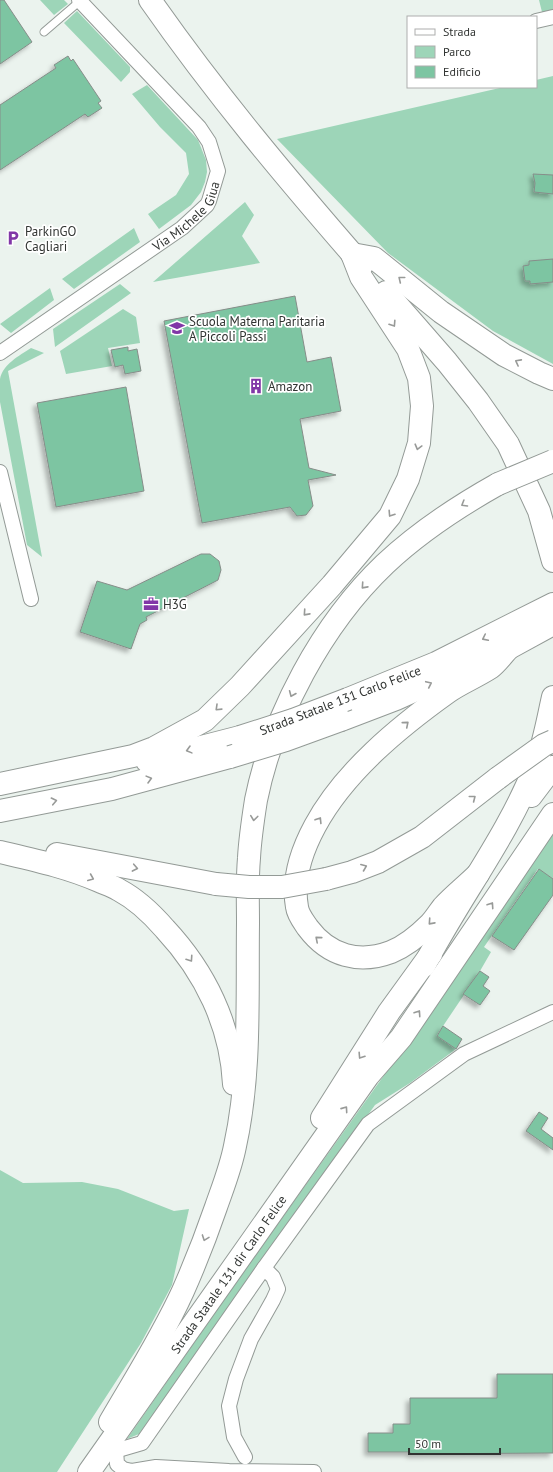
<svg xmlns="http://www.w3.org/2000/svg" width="553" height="1472" font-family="'PT Sans',sans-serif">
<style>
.green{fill:#9dd5b8}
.building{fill:#7dc5a2;stroke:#868d89;filter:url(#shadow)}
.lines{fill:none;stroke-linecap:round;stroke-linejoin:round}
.lane-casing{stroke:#939a96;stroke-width:9}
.street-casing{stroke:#939a96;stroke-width:16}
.highway-casing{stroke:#939a96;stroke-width:24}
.lane{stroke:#fff;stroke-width:7}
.street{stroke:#fff;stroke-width:14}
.highway{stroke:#fff;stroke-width:22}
.highway-bridge-casing{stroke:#939a96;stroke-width:24;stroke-linecap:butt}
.highway-bridge{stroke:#fff;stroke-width:22}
.oneway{stroke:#989a98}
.labels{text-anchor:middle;stroke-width:3.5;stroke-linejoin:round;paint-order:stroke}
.street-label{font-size:13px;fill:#313432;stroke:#fff}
.poi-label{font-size:13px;fill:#313432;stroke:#fff;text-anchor:start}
</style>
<defs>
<filter id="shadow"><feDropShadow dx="-3.5" dy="3.5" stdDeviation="2" flood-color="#0004"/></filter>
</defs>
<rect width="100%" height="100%" fill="#ebf3ee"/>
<path class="green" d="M40,0H64L68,4L54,15Z
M539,0H553V10L542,12Z
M77,11L130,67V72L121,82L64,23Z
M553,76V364L493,331L388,253L277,139L504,87H536V80Z
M147,85L198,140L206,160L207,172L205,182L201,192L191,205L159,229L148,214L176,195L189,174L186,153L160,127L132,94Z
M245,202L254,215L242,236L260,263L153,282Z
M134,228L140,242L74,289L62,279Z
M120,284L131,293L55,347L53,329Z
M50,288L54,300L11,333L0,324Z
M123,309L136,317L140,343L108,348L112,366L66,374L60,351Z
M31,348L44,353L8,371L42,557L27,545L0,402C0,395 0,387 0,379C3,364 19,356 31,348Z
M553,834V879L538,869L484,947L491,952L480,971L437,1035L456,1049L410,1083L375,1105L139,1434L127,1439L237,1281L435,1004Z
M0,1170L23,1183L82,1182L118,1189L174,1211L189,1209L172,1285L141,1343L57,1472H0Z"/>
<path class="building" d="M0,0H4L32,42L0,64Z
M68,56L71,61L73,59L101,101L98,103L102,108L88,117L85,114L0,170V105L56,68L54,65Z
M533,174L553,175V194L534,192L535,183Z
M553,259V282L530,284V281H525L523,266L529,265V261Z
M295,296L307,362L331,357L341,411L300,419L309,468L336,475L308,480L313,506L306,515L297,516L290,507L202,523L164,321Z
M128,347V351L137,349L141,371L125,374L123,365L115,367L111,350Z
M126,387L144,491L56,507L37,403Z
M201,554H210L219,561L221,570L218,580L146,617L147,620L140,624L131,649L80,632L97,581L127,590Z
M539,869L553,879V895L514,950L492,936Z
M480,971L489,977L483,986L490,991L480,1005L463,994Z
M443,1026L462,1039L456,1049L437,1036Z
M539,1112L548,1118L541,1129L553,1138V1150L526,1131Z
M497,1374H553V1453L410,1454V1452H368V1433H393V1424H410V1398H497Z"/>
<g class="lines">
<g class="lane-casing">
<path id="lane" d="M44,32L80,1"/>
</g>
<g class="street-casing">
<g id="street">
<path d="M536,21L553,17"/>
<path id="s1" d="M0,353L182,228L207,205L209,201L218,171L209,142L199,127L79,0"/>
<path d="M0,472L31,599"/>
<path d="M116,1450L117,1464L123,1469L132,1471L156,1467L229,1471L314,1472"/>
<path d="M101,1455L142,1443L264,1268L368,1124L464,1054L553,1012"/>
<path d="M245,1457L234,1437L229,1406L236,1379L251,1339L273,1300L278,1289L273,1277L264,1268"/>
</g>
</g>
<g class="highway-casing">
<g id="highway">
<path d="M150,0C215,93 287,179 362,265"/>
<path d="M352,254L374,258L441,312L504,355L539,373L553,379"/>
<path d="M386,292L447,362L478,401L508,444L539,511L553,561"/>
<path d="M348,699L436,663L553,604"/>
<path d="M341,720L396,699L509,648L553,624"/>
<path d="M147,761L240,737"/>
<path d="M0,784L133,756L154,748L205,720L240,686L332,585L390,516L408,479L419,443L422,406L419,378L408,349L361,277L352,254"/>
<path d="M531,796L553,767"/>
<path d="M0,811L112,789L230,757"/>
<path d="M0,852C34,860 67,867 99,881C106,884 113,886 119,890C136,899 152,914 165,929C205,972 231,1025 234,1084"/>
<path d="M57,854L216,884"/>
<path d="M478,874C467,885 454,895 443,907C439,912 435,919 430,924C419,935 406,946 391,952C359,964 329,956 308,928C304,922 298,915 297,907C292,879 302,850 315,826C344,772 399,727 448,692C461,683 476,677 490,668C497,663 503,654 509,648"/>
<path d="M326,879L352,872L378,862L422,837L498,778"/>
<path d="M424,966C459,898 508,836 536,764C544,743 548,719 553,697"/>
<path d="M322,1118L389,1012L431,954"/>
<path d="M110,1422C135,1379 162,1337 183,1291C195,1264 206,1236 216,1207C223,1187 231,1167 235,1146C251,1073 247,997 248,923C248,901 247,880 249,858C250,839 253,819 256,800C273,716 322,624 385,564C419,532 457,507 498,484"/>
<path id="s2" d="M89,1472L368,1076L401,1038L553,814"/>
</g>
</g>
<use href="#lane" class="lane"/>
<use href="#street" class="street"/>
<use href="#highway" class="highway"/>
<g class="highway-bridge-casing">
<path id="highway-bridge" d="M498,484L553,461
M240,737L293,720L348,699
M230,757L286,740L341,720
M498,778L544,745L553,741
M216,884L249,887H282L326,879"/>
</g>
<use href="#highway-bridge" class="highway-bridge"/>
</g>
<defs><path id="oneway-chevron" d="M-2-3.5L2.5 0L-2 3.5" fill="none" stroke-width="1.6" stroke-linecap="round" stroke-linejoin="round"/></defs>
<g class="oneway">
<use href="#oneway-chevron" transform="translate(401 279) rotate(-141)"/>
<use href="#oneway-chevron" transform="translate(393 324) rotate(57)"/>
<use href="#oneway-chevron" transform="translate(518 362) rotate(-152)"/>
<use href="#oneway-chevron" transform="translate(418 447) rotate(105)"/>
<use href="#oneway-chevron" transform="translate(464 504) rotate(149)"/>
<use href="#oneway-chevron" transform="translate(391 514) rotate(123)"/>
<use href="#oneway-chevron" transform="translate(364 586) rotate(132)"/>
<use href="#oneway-chevron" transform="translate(306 613) rotate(132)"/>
<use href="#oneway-chevron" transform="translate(485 638) rotate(154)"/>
<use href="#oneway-chevron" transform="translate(429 684) rotate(-25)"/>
<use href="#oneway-chevron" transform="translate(292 694) rotate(113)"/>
<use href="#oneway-chevron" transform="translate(218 708) rotate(136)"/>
<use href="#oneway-chevron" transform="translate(406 724) rotate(-40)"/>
<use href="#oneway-chevron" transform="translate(189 750) rotate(165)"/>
<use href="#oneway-chevron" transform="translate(149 779) rotate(-15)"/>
<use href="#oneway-chevron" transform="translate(473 798) rotate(-38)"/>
<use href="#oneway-chevron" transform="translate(54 801) rotate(-12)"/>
<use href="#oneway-chevron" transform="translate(254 818) rotate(97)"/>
<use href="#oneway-chevron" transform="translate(319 820) rotate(-58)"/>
<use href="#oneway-chevron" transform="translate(364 867) rotate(-22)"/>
<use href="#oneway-chevron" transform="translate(135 868) rotate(11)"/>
<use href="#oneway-chevron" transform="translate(91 878) rotate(23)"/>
<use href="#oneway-chevron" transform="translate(491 905) rotate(-56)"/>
<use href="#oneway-chevron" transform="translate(431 922) rotate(132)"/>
<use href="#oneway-chevron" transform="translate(318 939) rotate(-139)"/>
<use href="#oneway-chevron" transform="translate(190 959) rotate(56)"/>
<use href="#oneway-chevron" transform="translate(418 1013) rotate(-56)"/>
<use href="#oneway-chevron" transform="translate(361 1056) rotate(123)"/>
<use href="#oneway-chevron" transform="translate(345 1109) rotate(-55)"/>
<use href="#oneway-chevron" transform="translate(205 1238) rotate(110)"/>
</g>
<defs>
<g id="parking-bare" transform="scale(1.2)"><path d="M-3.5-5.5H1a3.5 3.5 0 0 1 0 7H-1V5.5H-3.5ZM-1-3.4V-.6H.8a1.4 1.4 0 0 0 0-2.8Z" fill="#8136a7" stroke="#fff" stroke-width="2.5" paint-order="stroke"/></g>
<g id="school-bare" transform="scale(1.2)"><path d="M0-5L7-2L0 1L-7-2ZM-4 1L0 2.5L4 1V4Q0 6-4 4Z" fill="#8136a7" stroke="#fff" stroke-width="2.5" paint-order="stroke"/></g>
<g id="building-bare" transform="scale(1.2)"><path d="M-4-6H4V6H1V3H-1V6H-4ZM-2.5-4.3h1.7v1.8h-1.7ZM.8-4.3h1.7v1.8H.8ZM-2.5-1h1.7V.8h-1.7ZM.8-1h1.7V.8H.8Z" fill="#8136a7" stroke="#fff" stroke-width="2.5" paint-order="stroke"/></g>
<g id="office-bare" transform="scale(1.2)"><path d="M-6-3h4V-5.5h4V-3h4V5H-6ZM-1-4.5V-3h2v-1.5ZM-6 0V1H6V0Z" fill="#8136a7" stroke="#fff" stroke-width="2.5" paint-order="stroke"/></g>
</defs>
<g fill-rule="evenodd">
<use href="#parking-bare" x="13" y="238"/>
<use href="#school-bare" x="177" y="328"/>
<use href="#building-bare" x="256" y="386"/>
<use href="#office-bare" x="151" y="604"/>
</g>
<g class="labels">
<g class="street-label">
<text dy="5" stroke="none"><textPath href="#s1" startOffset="233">Via Michele Giua</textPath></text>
<text transform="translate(340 700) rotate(-21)" y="5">Strada Statale 131 Carlo Felice</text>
<text dy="5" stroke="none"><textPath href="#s2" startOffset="242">Strada Statale 131 dir Carlo Felice</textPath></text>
</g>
<g class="poi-label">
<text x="25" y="236">ParkinGO<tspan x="25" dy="15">Cagliari</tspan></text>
<text x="189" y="326">Scuola Materna Paritaria<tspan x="189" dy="15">A Piccoli Passi</tspan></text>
<text x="268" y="391">Amazon</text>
<text x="163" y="609">H3G</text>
</g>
</g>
<rect x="407" y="16" width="130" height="72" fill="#ffffff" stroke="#adaead"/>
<rect x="415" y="29" width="20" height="6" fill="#ffffff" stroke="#adaead"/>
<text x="443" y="36" font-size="12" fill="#313432">Strada</text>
<rect x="415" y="46" width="20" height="12" fill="#9dd5b8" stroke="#adaead"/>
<text x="443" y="56" font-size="12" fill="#313432">Parco</text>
<rect x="415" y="66" width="20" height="12" fill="#7dc5a2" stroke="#adaead"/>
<text x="443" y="76" font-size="12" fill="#313432">Edificio</text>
<path d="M409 1448v6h91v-6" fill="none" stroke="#313432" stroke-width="2"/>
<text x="415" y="1448" font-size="12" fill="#313432" stroke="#ffffff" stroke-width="3" paint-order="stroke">50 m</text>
</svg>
